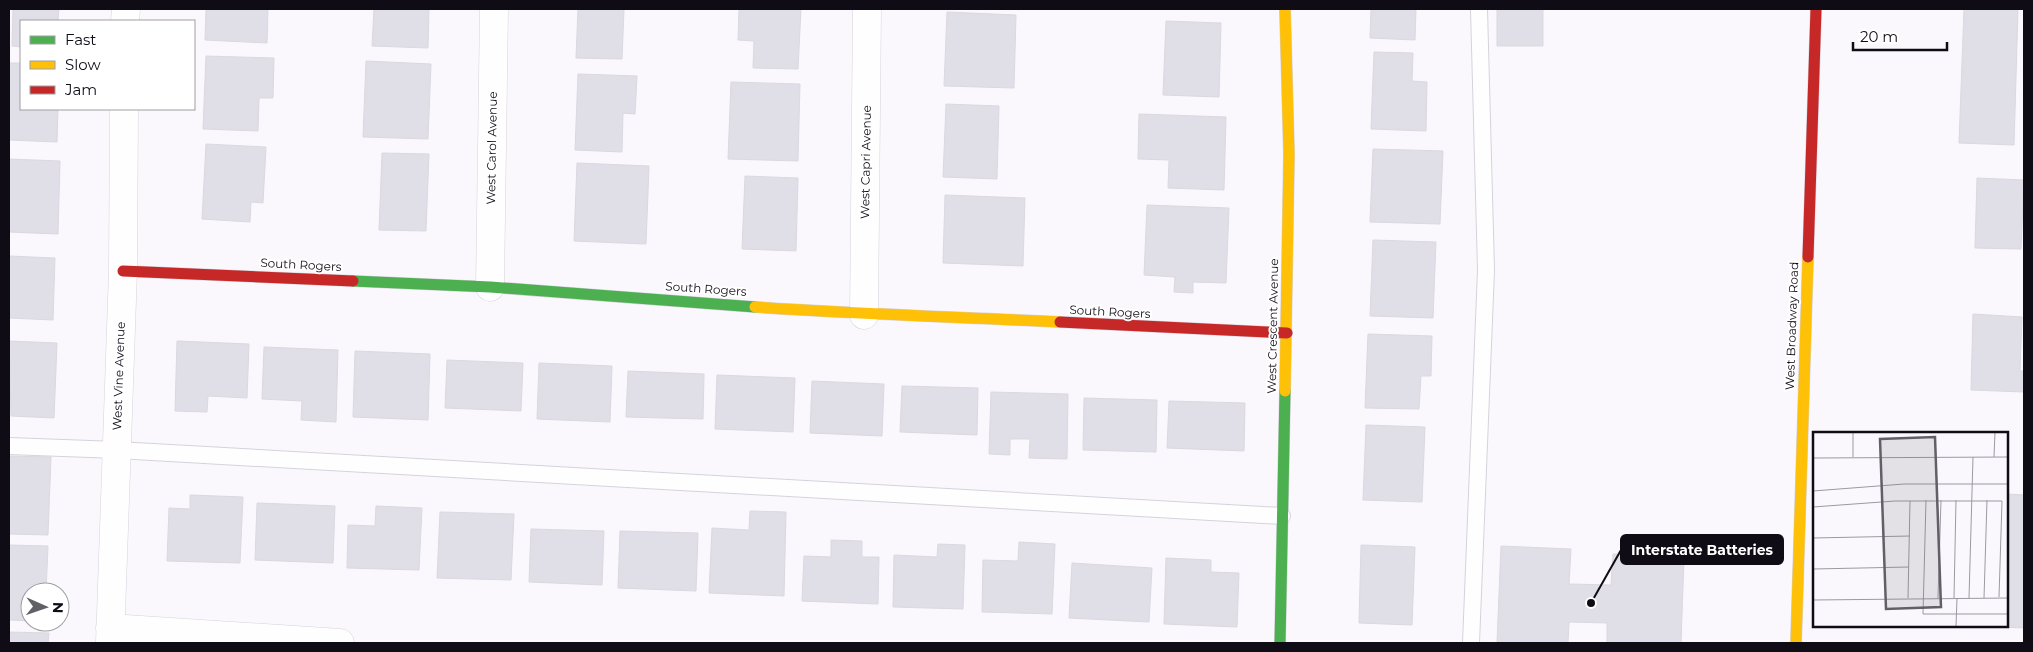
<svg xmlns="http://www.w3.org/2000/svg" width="2033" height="652" font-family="Montserrat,sans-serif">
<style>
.building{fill:#e0dee6;stroke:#dbd8e0}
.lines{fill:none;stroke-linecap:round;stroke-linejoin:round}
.lane-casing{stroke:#d6d2db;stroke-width:18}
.street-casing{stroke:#d6d2db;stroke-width:29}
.fast-casing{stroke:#d6d2db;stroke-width:12}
.slow-casing{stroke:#d6d2db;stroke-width:12}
.jam-casing{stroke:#d6d2db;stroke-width:12}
.lane{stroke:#fefeff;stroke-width:16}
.street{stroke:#fefeff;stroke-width:28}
.fast{stroke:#4caf50;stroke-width:11}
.slow{stroke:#ffc107;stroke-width:11}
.jam{stroke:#c62828;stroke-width:11}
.labels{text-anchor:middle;stroke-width:4;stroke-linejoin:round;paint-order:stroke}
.street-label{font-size:12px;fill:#100c16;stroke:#fff}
.inset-road{fill:none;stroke:#9c9aa1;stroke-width:1}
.view{fill:#625f67;fill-opacity:0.15;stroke:#625f67;stroke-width:2.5}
.inset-edge{fill:none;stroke:#100c16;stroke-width:2.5}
.leader{fill:none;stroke:#100c16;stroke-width:2}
.callout-dot{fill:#100c16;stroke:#fff;stroke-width:2}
.callout{fill:#100c16;stroke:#100c16;stroke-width:2}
.callout-label{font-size:14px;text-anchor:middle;font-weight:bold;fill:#fff}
</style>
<rect width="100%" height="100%" fill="#faf8fd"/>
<path class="building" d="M13,9H59L58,21H21V47L12,46Z
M206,9H268L267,43L205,40Z
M374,9H429L428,48L372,46Z
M578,9H624L622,59L576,58Z
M739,9H801L798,69L753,68L754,41L738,40Z
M1371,9H1432H1416L1415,40L1370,38Z
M1497,9H1543V46H1497Z
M1964,9H2018L2014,145L1959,143Z
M947,12L1016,15L1014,88L944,86Z
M1166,21L1221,23L1219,97L1163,95Z
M1374,52L1413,53L1412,81L1427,82L1426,131L1371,129Z
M206,56L274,58L273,98H259L258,131L203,129Z
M366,61L431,64L428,139L363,137Z
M9,63H21V109H58L57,142L9,140Z
M578,74L637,76L635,114L623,113L622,152L575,150Z
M731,82L800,84L798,161L728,159Z
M946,104L999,106L997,179L943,177Z
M1139,114L1226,117L1224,190L1168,188L1169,160L1138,159Z
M206,144L266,147L263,203L251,202L250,222L202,219Z
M1373,149L1443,151L1440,224L1370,222Z
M382,153L429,154L426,231L379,230Z
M9,159L60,161L58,234L9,232Z
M577,163L649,166L646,244L574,241Z
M745,176L798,178L796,251L742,249Z
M1977,178L2024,180L2021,249L1975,248Z
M945,195L1025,198L1023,266L943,263Z
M1147,205L1229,208L1226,283L1193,282V293L1174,292L1175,277L1144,275Z
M1373,240L1436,242L1433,318L1370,316Z
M9,256L55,258L53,320L9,318Z
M1973,314L2022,317L2020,371H2024V392L1971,390Z
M1368,334L1432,336L1431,376H1421L1419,409L1365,408Z
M9,341L57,343L54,418L11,416Z
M177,341L249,344L247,398L208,396L207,412L175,411Z
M264,347L338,350L336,422L301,420L302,401L262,399Z
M355,351L430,354L428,420L353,417Z
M447,360L523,363L521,411L445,408Z
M539,363L612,366L610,422L537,419Z
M628,371L704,374L703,419L626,417Z
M717,375L795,378L793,432L715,429Z
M812,381L884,384L882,436L810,433Z
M902,386L978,388L977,435L900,432Z
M991,392L1068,394L1067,459L1029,458L1030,439H1010V455L989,454Z
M1084,398L1157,400L1156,452L1083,450Z
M1169,401L1245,403L1244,451L1167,448Z
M1366,425L1425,427L1422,502L1363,500Z
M9,456L51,457L48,535L9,534Z
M2007,494L2024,495V628L1978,626H2007Z
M190,495L243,497L240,563L167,561L169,508L190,509Z
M257,503L335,506L333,563L255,560Z
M376,506L422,508L419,570L347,568L348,525L375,526Z
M750,511L786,512L784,596L709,593L712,528L749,530Z
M440,512L514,514L511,580L437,578Z
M531,529L604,531L602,585L529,582Z
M620,531L698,533L696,591L618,588Z
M831,540L862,541V557H879L878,604L802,601L804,556L831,557Z
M1019,542L1055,544L1052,614L982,612L983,560L1018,561Z
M938,544L965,545L963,609L893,607L894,555L937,557Z
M9,545L48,546L46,592H30V621L9,620Z
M1361,545L1415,547L1412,625L1359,623Z
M1501,546L1571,549L1569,584L1611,585L1613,554L1684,557L1681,643H1607V623L1569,622L1568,643H1497Z
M1166,558L1211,560V572L1239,573L1237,627L1164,624Z
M1072,563L1152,568L1149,622L1069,618Z
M9,632L49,633L48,643H9Z"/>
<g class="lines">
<g class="lane-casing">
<path id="lane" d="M9,446L117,450L1282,516
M1471,643L1486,270L1479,9"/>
</g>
<g class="street-casing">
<path id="street" d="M125,21L126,9
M490,287L494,9
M864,315L867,9
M110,628L340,643
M110,643L123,271L124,109"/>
</g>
<g class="fast-casing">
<path id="fast" d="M353,281L490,287L755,307
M1280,643L1285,391"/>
</g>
<g class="slow-casing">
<path id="slow" d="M755,307C856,314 958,317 1060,322
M1285,391L1289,154L1285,9
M1796,643L1808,257"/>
</g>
<g class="jam-casing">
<path id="jam" d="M1808,257L1816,9
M123,271L353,281
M1060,322L1287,333"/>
</g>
<use href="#lane" class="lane"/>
<use href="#street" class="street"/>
<use href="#fast" class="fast"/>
<use href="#slow" class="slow"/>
<use href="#jam" class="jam"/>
</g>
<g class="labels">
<g class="street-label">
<text transform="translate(492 148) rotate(-89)" y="4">West Carol Avenue</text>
<text transform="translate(866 162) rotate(-89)" y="4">West Capri Avenue</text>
<text transform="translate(301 265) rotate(3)" y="4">South Rogers</text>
<text transform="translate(706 289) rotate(4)" y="4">South Rogers</text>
<text transform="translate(1110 312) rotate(3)" y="4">South Rogers</text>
<text transform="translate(1273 326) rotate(-89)" y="4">West Crescent Avenue</text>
<text transform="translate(1792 326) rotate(-88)" y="4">West Broadway Road</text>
<text transform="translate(119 376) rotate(-88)" y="4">West Vine Avenue</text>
</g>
</g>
<g transform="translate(1813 432)">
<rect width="195" height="195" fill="#faf8fd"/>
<path class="inset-road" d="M40,25V0M181,25L182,0M0,26L195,25M0,59L91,52H195M113,68L110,182H195M0,75L82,69H189L186,165M0,106L97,104M0,137L96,135M95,166L97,69M125,166L128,68M141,166L143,68M156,166L160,25M171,166L174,68M0,168L195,166M143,195L144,166"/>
<path class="view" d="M122,5L128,175L73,177L67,7Z"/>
<rect width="195" height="195" class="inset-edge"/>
</g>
<path class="leader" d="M1591 603L1621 550"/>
<circle class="callout-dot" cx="1591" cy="603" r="5"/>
<rect class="callout" x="1621" y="535" width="162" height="29" rx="5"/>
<g class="callout-label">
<text x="1702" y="555">Interstate Batteries</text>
</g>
<rect width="2033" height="652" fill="none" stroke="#100c16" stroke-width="20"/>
<rect x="20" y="20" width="175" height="90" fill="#ffffff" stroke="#9f9ea2"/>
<rect x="30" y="36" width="25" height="8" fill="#4caf50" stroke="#9f9ea2"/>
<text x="65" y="45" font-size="15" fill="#100c16">Fast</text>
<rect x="30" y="61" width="25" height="8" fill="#ffc107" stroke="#9f9ea2"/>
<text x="65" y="70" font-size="15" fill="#100c16">Slow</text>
<rect x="30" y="86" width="25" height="8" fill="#c62828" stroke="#9f9ea2"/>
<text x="65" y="95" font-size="15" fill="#100c16">Jam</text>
<g transform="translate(45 607) rotate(92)"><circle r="24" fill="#ffffff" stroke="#9f9ea2"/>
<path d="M0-4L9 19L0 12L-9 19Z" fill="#625f67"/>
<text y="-8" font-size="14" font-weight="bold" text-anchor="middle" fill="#100c16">N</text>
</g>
<path d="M1853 42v8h94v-8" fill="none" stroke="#100c16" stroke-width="2.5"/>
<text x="1860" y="42" font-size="15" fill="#100c16" stroke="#ffffff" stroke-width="4" paint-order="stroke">20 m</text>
</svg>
